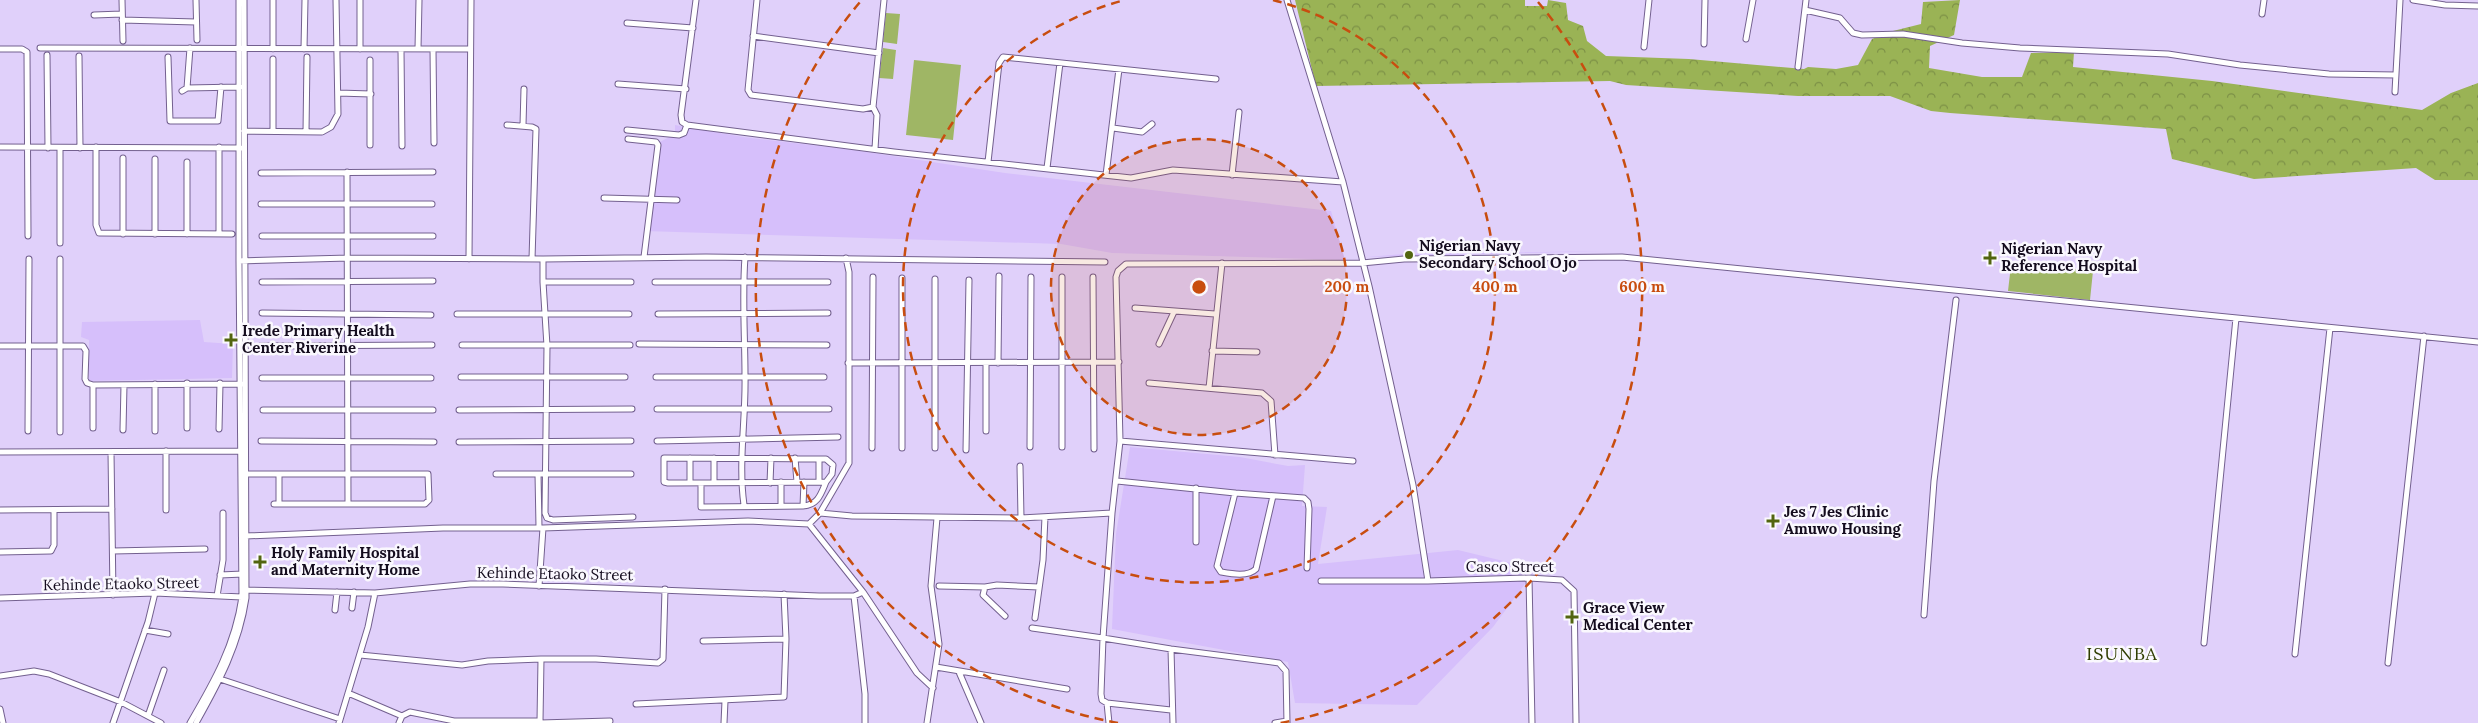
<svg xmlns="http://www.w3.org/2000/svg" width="2478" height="723" font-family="Lora,serif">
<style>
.built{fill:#d6bffb}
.green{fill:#9fb665}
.forest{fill:url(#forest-crowns)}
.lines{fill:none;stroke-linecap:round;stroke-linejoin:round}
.street-casing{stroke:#73608f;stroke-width:7}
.street{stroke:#fff;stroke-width:5}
.ring{fill:none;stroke:#c84d0f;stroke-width:2.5;stroke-dasharray:9 6}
.poi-dot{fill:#52650f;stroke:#faf8fe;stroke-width:2}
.labels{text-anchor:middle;stroke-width:5;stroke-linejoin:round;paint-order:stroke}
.poi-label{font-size:15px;font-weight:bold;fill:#140c1e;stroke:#faf8fe;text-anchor:start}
.street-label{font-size:15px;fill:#140c1e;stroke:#faf8fe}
.quarter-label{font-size:18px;letter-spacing:1px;fill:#303d01;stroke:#faf8fe}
.centre{fill:#c84d0f;stroke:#faf8fe;stroke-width:2.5}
.ring-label{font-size:15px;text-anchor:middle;font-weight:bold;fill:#c84d0f;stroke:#faf8fe;stroke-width:5;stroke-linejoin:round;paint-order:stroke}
</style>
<defs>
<pattern id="forest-crowns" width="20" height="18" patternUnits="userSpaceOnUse" patternTransform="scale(1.25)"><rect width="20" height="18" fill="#9ab355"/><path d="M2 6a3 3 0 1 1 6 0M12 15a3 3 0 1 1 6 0" fill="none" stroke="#7c9046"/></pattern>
</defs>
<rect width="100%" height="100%" fill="#e0d0fa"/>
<path class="built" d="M675,125L743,137L853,150L1005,173L1331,211L1345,260L1112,253L1061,244L644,231L658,143L675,134Z
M1609,251L1367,257L1404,254Z
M200,320L204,342L233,344L232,378L89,381V340L81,337L82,322Z
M1130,447L1240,457L1288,466L1305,465L1302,506L1327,507L1318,564L1458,550L1536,569L1493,627L1417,705L1295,703L1288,662L1112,629L1116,534Z"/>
<path class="green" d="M886,13L900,14L897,44L883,42Z
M883,48L896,50L893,79L879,78Z
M914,60L961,65L953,140L906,135Z
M2017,262L2084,270V273L2088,274L2089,271H2093L2090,300L2008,291L2011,265Z"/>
<path class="forest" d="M1295,0H1525V6H1547L1548,0L1566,3L1568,20L1583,26L1587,41L1606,56L1689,59L1804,69L1808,67L1836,69L1858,65L1872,39L1889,32L1921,24L1923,2L1960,0L1954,35L1930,46L1929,68L1982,77H2022L2031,53L2074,52L2073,67L2212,81L2422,110L2451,93L2478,83V180H2435L2416,168L2254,179L2172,159L2166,129L1950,113L1931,111L1890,96H1798L1626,85L1610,81L1316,86Z"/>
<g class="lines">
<g class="street-casing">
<path id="street" d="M122,0L123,41
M196,0L197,40
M360,0V49
M696,0L681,115L682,122L687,125L894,152L1131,178L1173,170L1343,182
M757,0L748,90L751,95L863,109L873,107
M1287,0L1343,182L1369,286L1413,485L1428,581
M2413,0L2445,5L2478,6
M1805,10L1840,18L1853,33L1862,35L1903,34L1962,43L2020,48L2168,54L2240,65L2329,74L2396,75
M2262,14L2264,0
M94,15L122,14
M122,20L196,22
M627,23L693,28
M753,36L879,53
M1746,39L1753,0
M1704,44L1705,0
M1644,47L1649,0
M40,48L470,49
M0,49H22L27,52L28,236
M273,49V0
M304,49L305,0
M418,49L419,0
M433,49L434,143
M401,50L402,146
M47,55L48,148
M79,56L80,148
M168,57L170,121H218L221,87
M1798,67L1806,0
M618,84L686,89
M187,88L190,48
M182,91L187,88L240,87
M2395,92L2400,0
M338,93L371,94
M507,125L532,127L536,129L532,259
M523,125L524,89
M1113,128L1142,132L1152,124
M627,130L679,135L684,133L687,125
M244,131L322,132L331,127L338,114L336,0
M273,131V59
M306,132L307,57
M628,139L656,142L658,145L644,257
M370,145V60
M0,147L241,148
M96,147V225L99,233L232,234
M219,147V234
M60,148V243
M875,149L877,115L873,107L884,0
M123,158V234
M155,159V234
M187,162V234
M988,162L999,63L1003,57L1216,79
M1047,168L1060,63
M347,172L348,503
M261,173L433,172
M1106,175L1119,69
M1232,175L1239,112
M604,198L677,200
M261,204H432
M262,236H433
M60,259V432
M469,259L471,0
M543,259V282L547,346L545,513L547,518L553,520L633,517
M239,261L349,258L543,259L706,257L1105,262
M1062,277V447
M1093,277L1094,449
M262,282L433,281
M543,282H631
M655,282H828
M1135,308L1215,314
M262,313L431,315
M457,314H629
M658,314L828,313
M639,344L827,345
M1159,344L1174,312
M462,345H630
M0,346H83L86,351L85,379L87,383L93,385L242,384
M261,346L432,345
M1212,351L1257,352
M848,363L1119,362
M986,363V431
M998,363L999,276
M461,377H625
M656,377H824
M262,378H431
M1149,383L1262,393L1271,401L1275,455
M1209,388L1222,263
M657,409H829
M263,410H433
M459,410L632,409
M93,428V385
M187,428V383
M219,429L220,383
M123,430L124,385
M28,431L29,259
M155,431V384
M261,441L434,442
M657,441L838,437
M1120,441L1353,461
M459,442L631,441
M1030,447L1031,277
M872,448L873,277
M902,448V278
M935,448V279
M966,450L969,280
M166,451V510
M0,452L242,451
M111,452L113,595
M664,458L826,459L833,465L832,474L826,482L668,483L664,482Z
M714,458V483
M795,458L797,482
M819,459V482
M1020,466L1021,518
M246,474H428L429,500L425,504H274
M496,474H631
M538,474L539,527
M1117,481L1235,493L1304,498L1308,502L1309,509L1307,568
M690,482V458
M770,483L771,458
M701,484V507L803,506C818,505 821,494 826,482
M1196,488V542
M1235,493L1217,566L1221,572C1232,574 1248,577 1256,569L1273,496
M279,504V474
M744,505C738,462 746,419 745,376C745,336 742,297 745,257
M781,506V482
M803,506L804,482
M0,510L112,509
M820,513L852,516L1021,518L1112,513
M809,524L820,513L849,463V272L846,258
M246,536L443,528H543L748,521L809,524L863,592L917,673L933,688
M113,551L205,549
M0,552L51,551L54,545V511
M220,575L243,574
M1529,578L1532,723
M1321,581H1428L1529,578L1562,580L1574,591L1576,723
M539,586L543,528
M939,586L985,587
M246,590L375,593L470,584H503L819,596H854L863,592
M217,596L223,560V513
M854,596L865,694V723
M0,598L155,593L242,597
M352,608L354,592
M335,610L337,592
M1924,615L1934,481L1956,300
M1005,616L983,595L985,587L997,585L1039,587
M1035,618L1043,560L1045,517
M1032,628L1103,638L1101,694L1102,700L1107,703L1171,710
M145,630L168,634
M703,641L786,639
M2204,643L2236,318
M1171,649L1173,723
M2295,654L2330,328
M360,655L462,665L488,661L541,659H596L658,663L663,659L665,589
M2388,663L2424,336
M936,667L1067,689
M959,672L981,723
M0,676L34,671L49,674L121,702L161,723
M217,678L340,719
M348,693L402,716L410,712L454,721H540L541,659
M1107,703L1109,723
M636,704L784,697L786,639L784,594
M0,709L3,723
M148,716L164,670
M113,723L148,622L155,593
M190,723C214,682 235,645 242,597L239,261V0
M196,723C219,682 239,645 246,598L244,0
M339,723L368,627L375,593
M399,723L402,716
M540,723L610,721
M724,723L725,701
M927,723L939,644L931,586L937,518
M1275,723L1287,721
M1287,723L1286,671L1279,663L1171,649L1103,638L1112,513L1120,441L1116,277L1118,271L1126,264L1362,263L1404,259L1622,257L2478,342"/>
</g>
<use href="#street" class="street"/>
</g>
<circle cx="1199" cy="287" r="148" fill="#c84d0f" fill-opacity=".12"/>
<g class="ring">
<circle cx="1199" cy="287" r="148"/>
<path d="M1273 0A296 296 0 1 1 1125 0"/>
<path d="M1118 723A443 443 0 0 1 860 2M1538 2A443 443 0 0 1 1280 723"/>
</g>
<g class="poi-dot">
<circle cx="1409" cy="255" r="5"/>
<path d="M1987.5 250.5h5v5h5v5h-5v5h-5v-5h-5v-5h5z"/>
<path d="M228.5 332.5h5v5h5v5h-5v5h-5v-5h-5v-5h5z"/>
<path d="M1770.5 513.5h5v5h5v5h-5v5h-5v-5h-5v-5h5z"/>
<path d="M257.5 554.5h5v5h5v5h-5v5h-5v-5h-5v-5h5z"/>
<path d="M1569.5 609.5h5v5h5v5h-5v5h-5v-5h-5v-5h5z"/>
</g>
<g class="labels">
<g class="poi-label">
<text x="1419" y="251">Nigerian Navy<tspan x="1419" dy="17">Secondary School Ojo</tspan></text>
<text x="2001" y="254">Nigerian Navy<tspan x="2001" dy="17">Reference Hospital</tspan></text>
<text x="242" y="336">Irede Primary Health<tspan x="242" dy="17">Center Riverine</tspan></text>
<text x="1784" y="517">Jes 7 Jes Clinic<tspan x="1784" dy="17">Amuwo Housing</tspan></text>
<text x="271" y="558">Holy Family Hospital<tspan x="271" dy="17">and Maternity Home</tspan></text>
<text x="1583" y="613">Grace View<tspan x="1583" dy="17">Medical Center</tspan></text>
</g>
<g class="street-label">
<text x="1510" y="572">Casco Street</text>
<text transform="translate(555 574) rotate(1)" y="5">Kehinde Etaoko Street</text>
<text transform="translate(121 584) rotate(-1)" y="5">Kehinde Etaoko Street</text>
</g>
<g class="quarter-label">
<text x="2122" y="660">ISUNBA</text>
</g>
</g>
<circle cx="1199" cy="287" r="8" class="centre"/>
<g class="ring-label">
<text x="1347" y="292">200 m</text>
<text x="1495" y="292">400 m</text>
<text x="1642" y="292">600 m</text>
</g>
</svg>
